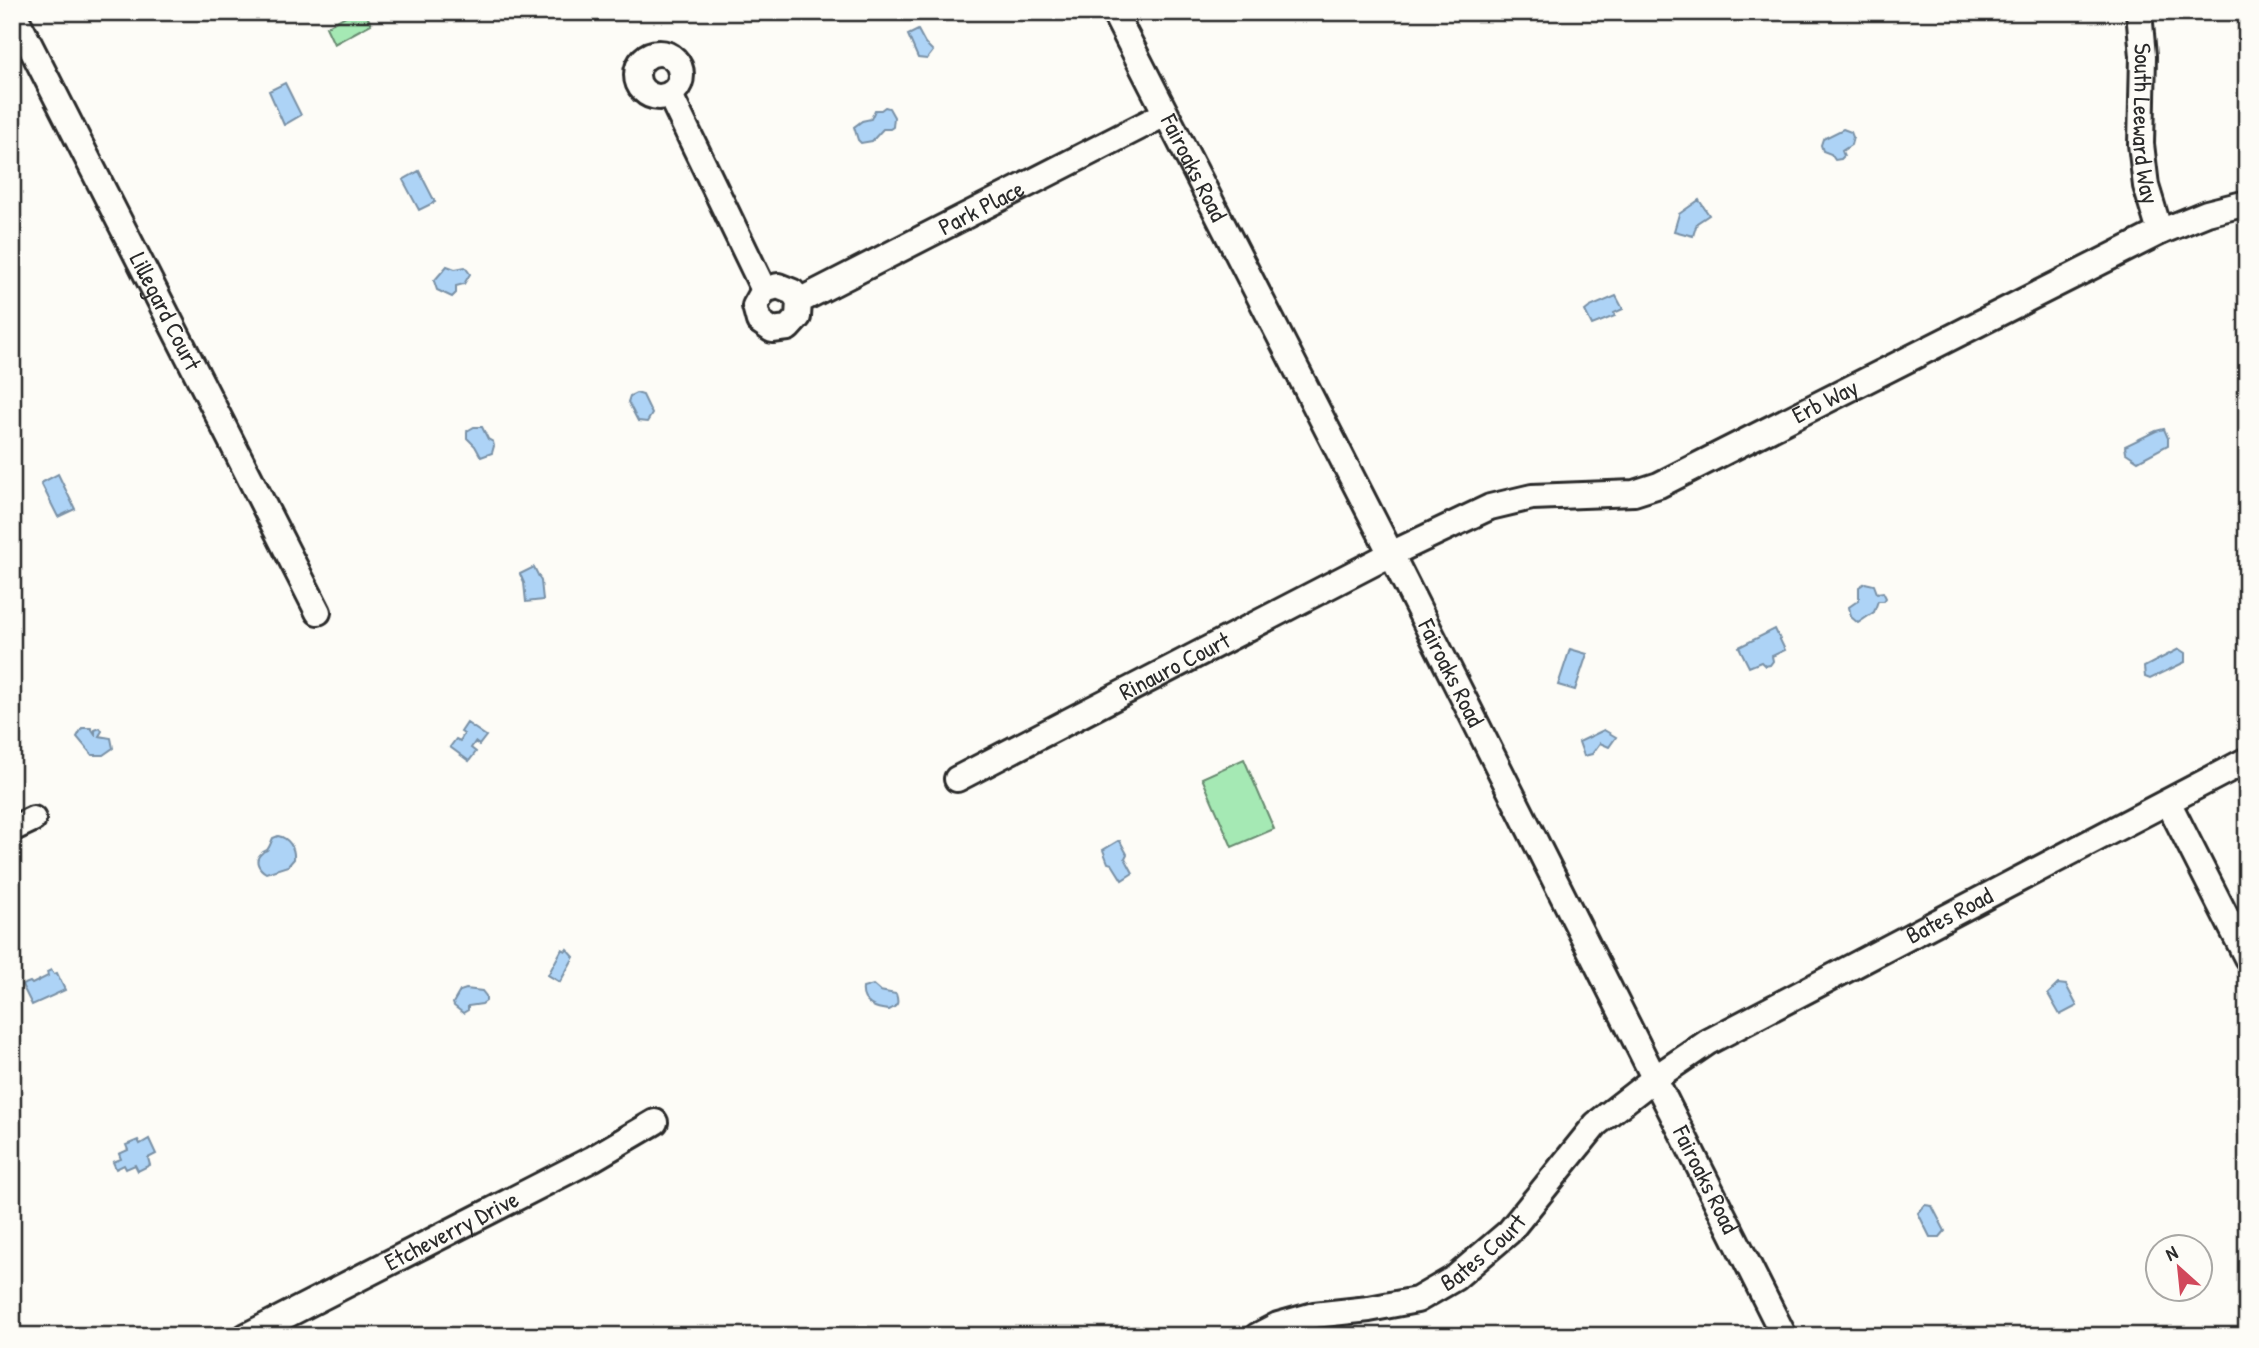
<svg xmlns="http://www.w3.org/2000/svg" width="2259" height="1348" font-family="'Patrick Hand',sans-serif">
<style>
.green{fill:#a5e9b4;stroke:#688a70;stroke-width:2}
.water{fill:#add3f6;stroke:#7990a5;stroke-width:2}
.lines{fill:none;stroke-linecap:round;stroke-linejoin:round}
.street-casing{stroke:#2b2b2b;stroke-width:30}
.street{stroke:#fdfcf7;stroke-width:24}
.labels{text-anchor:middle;stroke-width:7;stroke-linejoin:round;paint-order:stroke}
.street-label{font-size:24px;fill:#2b2b2b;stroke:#fdfcf7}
</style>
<rect width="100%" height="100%" fill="#fdfcf7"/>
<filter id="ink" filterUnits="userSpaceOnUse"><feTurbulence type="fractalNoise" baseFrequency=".0143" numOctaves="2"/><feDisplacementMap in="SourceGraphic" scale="14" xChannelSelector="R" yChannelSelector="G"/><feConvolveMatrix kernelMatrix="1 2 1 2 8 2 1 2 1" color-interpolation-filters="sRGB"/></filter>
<g filter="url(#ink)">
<path class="green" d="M353,12H365L371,24L334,44L326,27Z
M1244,759L1274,829L1232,847L1202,778Z"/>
<path class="water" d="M918,30L925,43L933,51L927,59L918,58L908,35Z
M285,83L301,115L284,125L269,91Z
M885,107L889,108L894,117L893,127L890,129H883L872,141L861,143L858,140L854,127L862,121L871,119L875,110H881Z
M1843,129L1851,132L1853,137L1851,145L1842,151L1844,156L1841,159L1835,160L1831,154L1823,151L1821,145L1823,139Z
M419,171L435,202L419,210L403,180Z
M1699,200L1709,215L1697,223L1693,236L1674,231L1679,214Z
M447,266L455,269L465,267L470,274L464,284L456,286V293L452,297L437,290L434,281Z
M1616,296L1623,309L1614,313L1615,316L1592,325L1585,311L1590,307Z
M636,393L643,395L652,414L647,422L638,421L628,402L630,396Z
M474,427H482L488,439L493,442L494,446L492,453L481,457L475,446L467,438V431Z
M2164,429L2168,438V445L2138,461L2126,453L2125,446L2156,431Z
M58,474L75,509L58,517L41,483Z
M534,567L541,581L543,600L526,602L524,583L520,574Z
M1865,583L1874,585L1877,593L1883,592L1886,598L1884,601H1878L1874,612L1858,623L1851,617L1849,607L1859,600V587Z
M1775,629L1785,650L1772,656L1773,661L1770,665L1765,666L1761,662L1749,667L1739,647Z
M1570,649L1587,654L1575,690L1558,685Z
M2179,649L2185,653V662L2150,679L2145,677L2144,667Z
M467,723L486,736L479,745L475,742L471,748L476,752L469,761L450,747L456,739L460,741L464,734L461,732Z
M82,728H91L95,734V730L100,728L102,731L99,736L111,738L113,748L103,755H92L77,737Z
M1604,730L1616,737L1609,747L1600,743L1592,754L1584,756L1579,742Z
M278,836C289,838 295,848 294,859L288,866L266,873C259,869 253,860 262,853C263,851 266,851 267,850C270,847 271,842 273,838Z
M1118,841H1120L1127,854L1125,858L1133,873L1122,880L1112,864L1108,863L1103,850Z
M562,949L566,951L567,949L574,957L560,982L548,975Z
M51,970L54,974L57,973L65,990L32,1005L22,985L30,982L32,984L48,976L47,972Z
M2058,984L2066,985L2077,1006L2060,1015L2048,994Z
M873,985L880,991L896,994C899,1003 898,1006 889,1010C876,1009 861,1004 863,988Z
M466,989L482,991L486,996V1001L482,1004L468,1006V1010L463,1013L454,1006L453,1003L460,991Z
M149,1139L156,1154L148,1158L150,1165L138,1171L135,1165L126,1169L124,1165L116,1169L113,1162L121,1159L119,1154L128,1150L126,1145L138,1140L140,1144Z
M1925,1205L1932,1206L1945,1231L1940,1237H1930L1918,1213Z"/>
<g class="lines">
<g class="street-casing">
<g id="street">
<path id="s1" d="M13,12L318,612"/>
<path id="s2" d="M1114,12L1391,554L1784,1336"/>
<path id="s3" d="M2139,12L2143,56L2141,144L2146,186L2160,232"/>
<circle cx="659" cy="75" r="22"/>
<path d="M670,95L764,290"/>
<path id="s4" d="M799,301L793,292L778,286L764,290L755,306L759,321L772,330L788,328L798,317L799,301L1165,114"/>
<path id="s5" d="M957,779L1391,554L1490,507L1532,497L1634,493L1659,485L2160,232L2207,213L2247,203"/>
<path d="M2168,802L2247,958"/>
<path d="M12,829L33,819"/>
<path id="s6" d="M246,1336L592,1159L655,1122"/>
<path id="s7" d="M1257,1336L1278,1325L1314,1315L1369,1309L1417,1300L1455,1278L1509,1232L1596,1124L1655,1078L1708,1042L2247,760"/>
</g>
</g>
<use href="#street" class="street"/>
</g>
</g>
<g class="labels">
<g class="street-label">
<text dy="8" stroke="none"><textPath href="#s3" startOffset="112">South Leeward Way</textPath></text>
<text dy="8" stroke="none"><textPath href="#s2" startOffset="175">Fairoaks Road</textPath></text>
<text dy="8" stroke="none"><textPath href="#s4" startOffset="343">Park Place</textPath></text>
<text dy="8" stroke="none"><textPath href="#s1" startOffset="336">Lillegard Court</textPath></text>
<text dy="8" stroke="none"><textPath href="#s5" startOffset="956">Erb Way</textPath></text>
<text dy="8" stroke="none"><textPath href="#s5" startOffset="245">Rinauro Court</textPath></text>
<text dy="8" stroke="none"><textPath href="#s2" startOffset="742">Fairoaks Road</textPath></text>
<text dy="8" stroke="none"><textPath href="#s7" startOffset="830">Bates Road</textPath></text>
<text dy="8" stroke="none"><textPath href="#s2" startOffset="1309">Fairoaks Road</textPath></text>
<text dy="8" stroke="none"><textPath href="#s6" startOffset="231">Etcheverry Drive</textPath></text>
<text dy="8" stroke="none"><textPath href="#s7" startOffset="247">Bates Court</textPath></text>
</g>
</g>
<rect width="2259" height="1348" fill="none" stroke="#fdfcf7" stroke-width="42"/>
<rect x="21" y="21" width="2217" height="1306" fill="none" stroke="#2b2b2b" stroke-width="2.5" filter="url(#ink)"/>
<g transform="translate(2179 1268) rotate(333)"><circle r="33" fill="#fdfcf7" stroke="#a9a8a5" stroke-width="2"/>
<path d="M0-5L12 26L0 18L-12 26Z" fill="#d1495b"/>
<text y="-10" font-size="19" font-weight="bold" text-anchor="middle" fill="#2b2b2b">N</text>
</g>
</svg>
